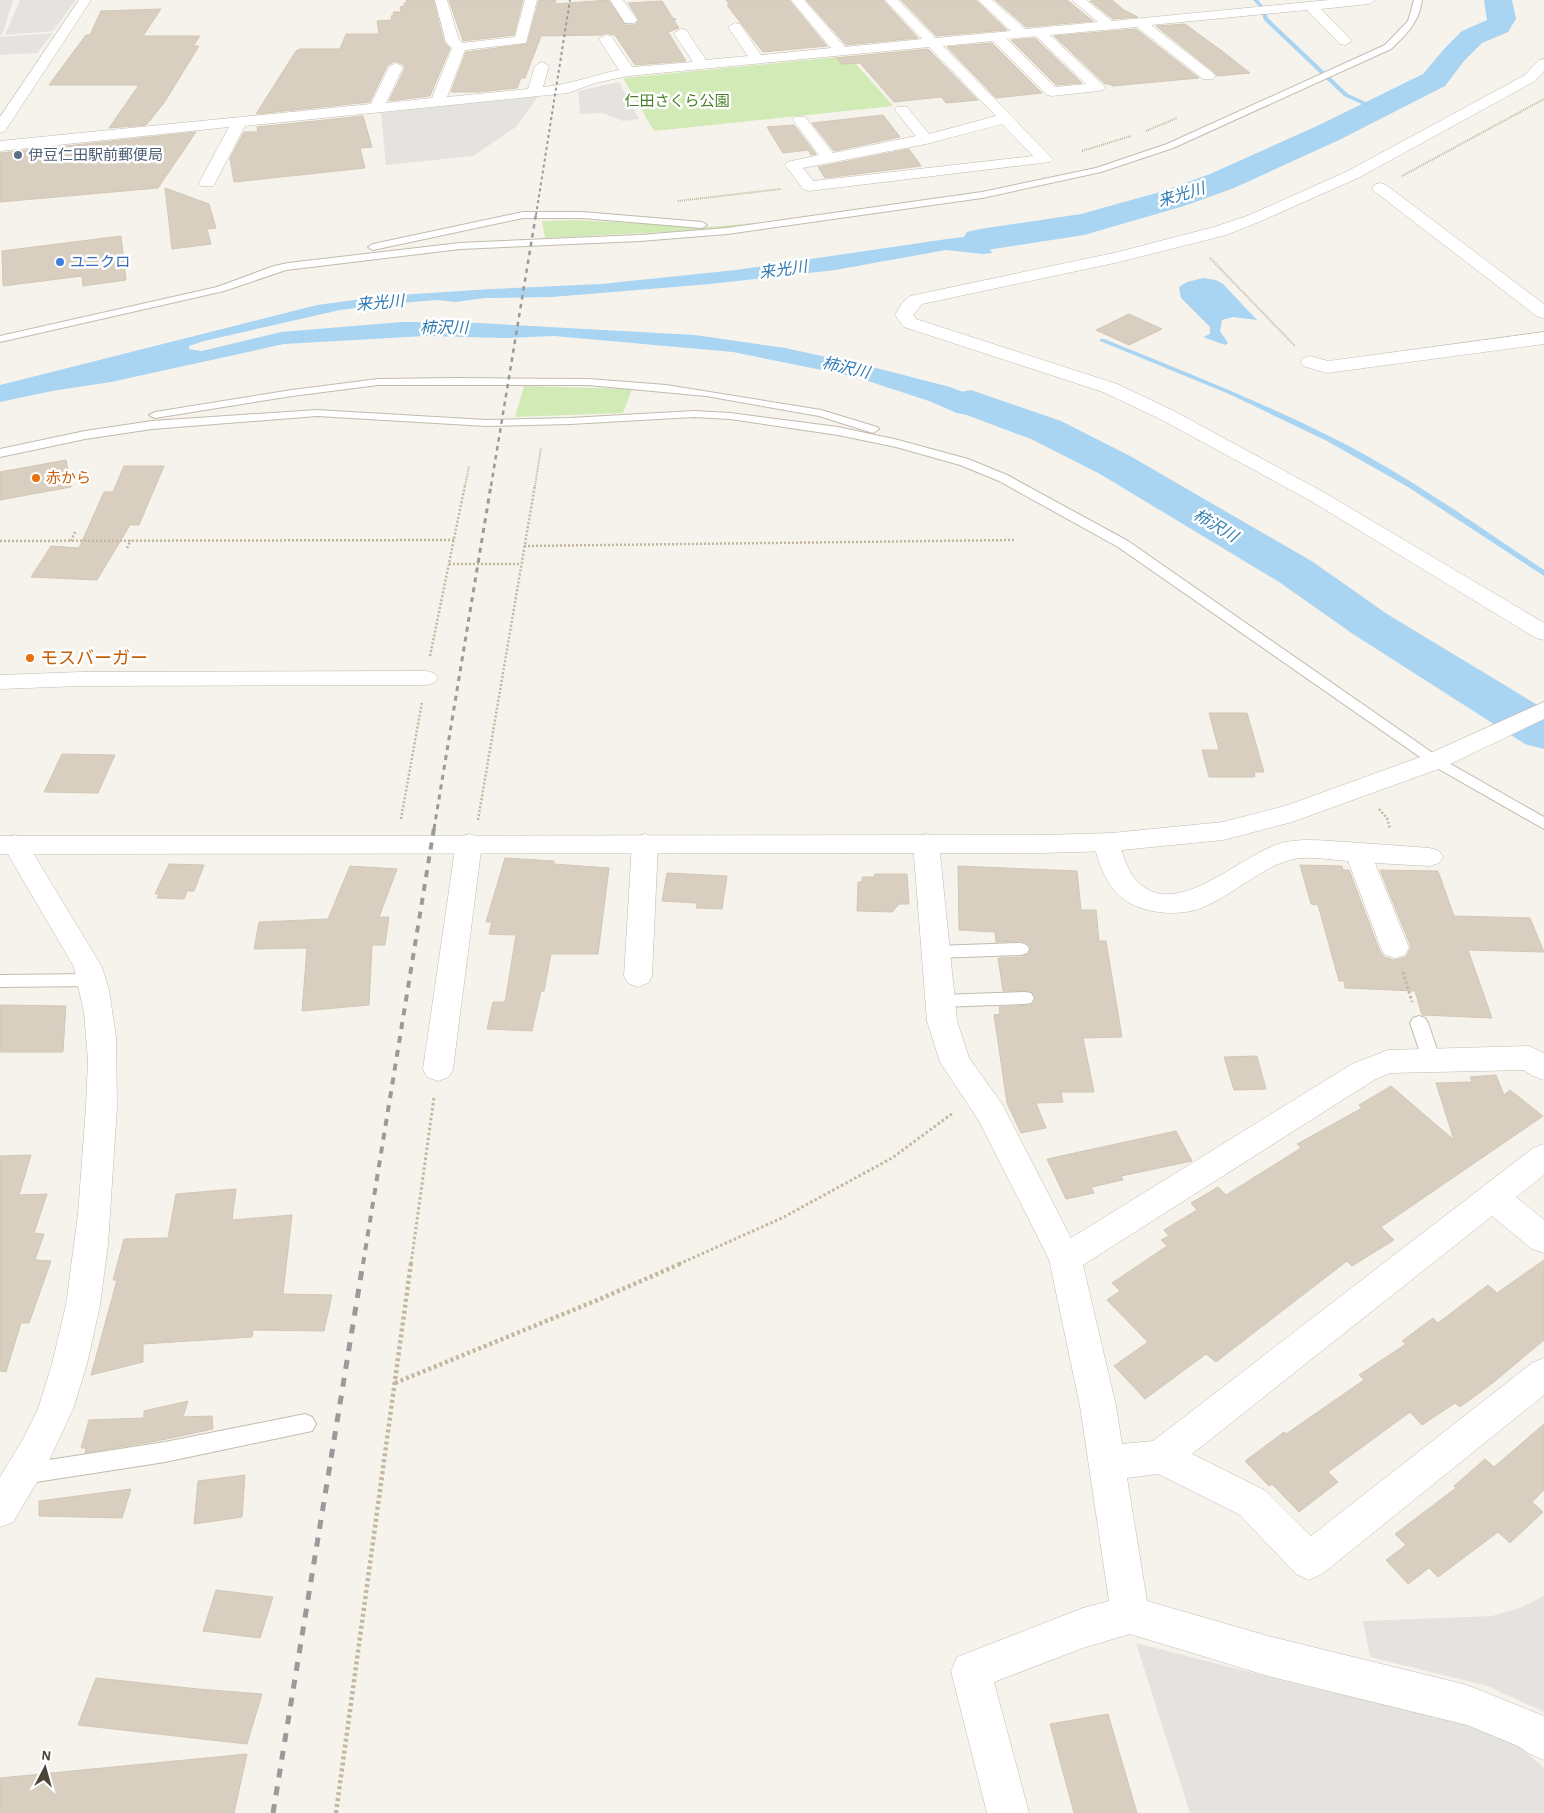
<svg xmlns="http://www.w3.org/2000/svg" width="1544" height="1813" font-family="'Alegreya Sans','Noto Sans JP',sans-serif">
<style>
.green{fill:#d2eab5}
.parking{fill:#e5e3e0}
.water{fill:#a9d4f2}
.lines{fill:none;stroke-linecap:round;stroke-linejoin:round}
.stream{fill:#a9d4f2;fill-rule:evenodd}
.river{fill:#a9d4f2;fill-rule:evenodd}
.building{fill:#d8cfc1;stroke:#d3c7b4}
.service-casing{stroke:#c2bbae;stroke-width:2}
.minor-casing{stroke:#c2bbae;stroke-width:1}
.tertiary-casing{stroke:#c2bbae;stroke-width:1}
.path-far3{stroke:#c4b79f;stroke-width:2;stroke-dasharray:1 1;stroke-linecap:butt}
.path-far2{stroke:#c4b79f;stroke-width:2.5;stroke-dasharray:2 2;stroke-linecap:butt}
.path-far1{stroke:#c4b79f;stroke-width:3;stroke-dasharray:2.5 2.5;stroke-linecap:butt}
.path{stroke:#c4b79f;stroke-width:4.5;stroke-dasharray:3 3;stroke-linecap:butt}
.service{fill:#fff;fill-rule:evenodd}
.minor{fill:#fff;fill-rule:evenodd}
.tertiary{fill:#fff;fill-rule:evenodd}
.rail-far4{stroke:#9a9a9a;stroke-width:2;stroke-dasharray:3 3;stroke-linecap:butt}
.rail-far3{stroke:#9a9a9a;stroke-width:2.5;stroke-dasharray:4.5 4.5;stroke-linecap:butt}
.rail-far2{stroke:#9a9a9a;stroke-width:3;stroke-dasharray:5 5;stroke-linecap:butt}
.rail-far1{stroke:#9a9a9a;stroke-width:4;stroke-dasharray:7 7;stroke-linecap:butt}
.rail{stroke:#9a9a9a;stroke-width:5;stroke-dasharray:9 9;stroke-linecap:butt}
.service-dot{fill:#5c6f8a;stroke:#fff;stroke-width:2}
.shop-dot{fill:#3f7fe0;stroke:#fff;stroke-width:2}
.food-dot{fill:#e8710a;stroke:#fff;stroke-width:2}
.labels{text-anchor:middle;stroke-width:5;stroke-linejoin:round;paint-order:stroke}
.far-park-label{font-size:15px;fill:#4a7f2a;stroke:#fff}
.far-service-label{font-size:15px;fill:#4e5e75;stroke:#fff;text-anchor:start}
.far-shop-label{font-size:15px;fill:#366cbe;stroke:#fff;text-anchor:start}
.far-food-label{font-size:15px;fill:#c56008;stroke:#fff;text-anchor:start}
.far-water-label{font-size:16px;font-style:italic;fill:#2e7ab2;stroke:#fff}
.food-label{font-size:18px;fill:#c56008;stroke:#fff;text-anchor:start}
</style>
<rect width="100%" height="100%" fill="#f6f3ec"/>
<path class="green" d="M849,56L893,106L654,131L623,78Z
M804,219L706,230L545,238L542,221L575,220L707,227Z
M524,386L632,389L623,413L515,417Z"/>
<path class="parking" d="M0,0H13L2,35H0Z
M20,0H76L53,31L5,35Z
M53,33L37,53L0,55V37Z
M619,82L639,119L623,121L603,113L580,114L578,91Z
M539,95L516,127L473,156L386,165L381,113Z
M1544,1596V1712L1488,1686L1370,1657L1363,1621L1492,1616L1520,1608Z
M1136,1643L1297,1684L1485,1728L1515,1742L1544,1768V1813H1190Z"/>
<path class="water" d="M1056,226L1064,231L992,242L989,248L992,253L983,254L946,250L835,270L710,284L552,297L485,298L455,302L437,300L387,304L340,310L204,341L189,346V349L202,351L281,332L402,322H460L695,335L785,348L872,367L950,387L1053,427L1039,435L997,421L957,413L929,401L856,377L733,352L554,336L505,338L425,336L284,344L111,382L52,391L0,402V385L317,305L385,296L491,289L601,284L736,270L947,239Z
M1203,278L1216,280L1223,284L1257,320L1233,317L1222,320L1220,331L1228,343L1225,345L1203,337L1210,334V327L1181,298L1179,287L1187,282Z"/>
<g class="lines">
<path class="stream" d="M1253,0H1258L1264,7L1268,18L1348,94L1379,108V110H1375L1344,96L1264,20L1260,7Z
M675,18L677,20L610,25L608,24Z
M1100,339H1104C1181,370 1257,400 1331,437C1406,474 1475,524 1544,570V576L1408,487L1327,441L1229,394L1100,341Z"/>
<path class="river" d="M1484,0H1512L1516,19L1508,32L1482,43L1464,61L1445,86L1339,140L1234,188L1184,206L1084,235L980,251L967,248L962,240L967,232L980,229L1081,214L1160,192L1210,174L1317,126L1423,74L1444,49L1462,31L1487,20Z
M971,390L1061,421L1130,456L1313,562L1387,614L1544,709V749L1525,744L1353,634L1279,582L1100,474L1031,439L956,411L950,402L956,393Z"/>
</g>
<path class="building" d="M406,0H433L444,42L450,48L430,96L389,101L405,68L404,65L395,61L387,66L370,102L256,114L296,51L300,49H340L346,34H379L377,21L392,20L391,16L394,15L393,12H401L400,7L404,6V3H407Z
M449,0H523L514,35L463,41Z
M539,0H556L555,4L608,0L625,25H635L639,20L628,3L662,1L679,28L668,32L686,61L635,65L615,35L606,33L602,35L541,36L525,78H521L517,88L478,92H451L466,52L527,44Z
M726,0H789L827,46L763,52L727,5H730Z
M806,0H883L918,38L846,45Z
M901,0H976L1007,30L936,36Z
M995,0H1067L1093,21L1026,27Z
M1112,0L1124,10L1138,17L1113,19L1090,1Z
M161,9L143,36H200L193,46H199L164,103L146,125L109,128L139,85H49L86,35H90L101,11Z
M1185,24L1222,51L1250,73L1217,76L1214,72L1156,26Z
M1136,29L1199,78L1112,86L1110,84H1105L1054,36Z
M1035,38L1082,83L1056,85L1011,40Z
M992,43L1042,93L996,98L947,47Z
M928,49L978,100L946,103L941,97L894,102L860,63L842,64L836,58Z
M883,115L900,137L834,151L812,123Z
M363,116L372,147L360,148L365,168L234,182L230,158L244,132H258L257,127Z
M794,125L816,154L811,155L808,150L783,153L767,127Z
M196,132L158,188L0,202V153Z
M909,149L921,166L825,178L818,167Z
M165,188L209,204L216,228L207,229L211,244L172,249Z
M121,236L126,280L83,286L82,276L3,286L2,251Z
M1129,314L1162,329L1129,345L1096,330Z
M66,460L71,487L0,500V472Z
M124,466H164L139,525H130L97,580L31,577L51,546L79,548L104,492H113Z
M1209,713H1247L1264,772H1254L1255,777H1209L1202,750H1219Z
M62,754L115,755L98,793L44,792Z
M505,858L554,861V864L609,868L598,954H551L544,991H541L532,1031L487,1029L493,1002H505L516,935L489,934L492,922H486Z
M169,864L204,865L194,891H187L184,899L157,898L159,894H155Z
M1300,865L1342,866L1343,870H1349L1379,949L1384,957L1394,960L1406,957L1411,947L1380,870L1438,871L1454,916L1530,918L1544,952L1468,950L1492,1018L1422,1015L1415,991L1345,988L1344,981H1339L1318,905L1311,904Z
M350,866L397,869L379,917H389L385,945H372L369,1005L302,1011L307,948L254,949L259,922L328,919Z
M958,866L1077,871L1081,910H1096L1099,941H1106L1122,1037L1083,1038L1094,1092H1061L1063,1102L1036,1103L1046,1128L1021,1133L1007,1103L994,1015L1000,1014L999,1007L1031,1005L1036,999L1031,991H1003L998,958L1022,957L1029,954L1031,948L1028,943L1022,941L996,942L995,932L959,930Z
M667,873L727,876L722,909L696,908L697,903L662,901Z
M875,874H907L909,904H899L892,912L857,911L858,882H862V877H874Z
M0,1005L66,1006L63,1052H0Z
M1257,1056L1266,1089L1234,1090L1224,1057Z
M1496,1075L1504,1095L1510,1090L1543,1116L1381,1227L1394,1240L1352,1266L1347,1261L1216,1362L1206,1354L1145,1399L1114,1366L1148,1342L1107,1300L1120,1291L1112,1283L1167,1246L1161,1240L1169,1236L1164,1230L1197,1210L1191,1203L1218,1187L1226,1195L1301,1148L1297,1144L1362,1108L1359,1105L1391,1086L1454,1140L1436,1083L1472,1082L1470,1077Z
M1176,1131L1192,1161L1121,1176L1123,1180L1091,1187L1094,1193L1066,1199L1047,1159Z
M31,1155L19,1195L47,1194L34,1233L44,1234L35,1260L51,1261L29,1323H21L6,1372L0,1371V1156Z
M236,1189L232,1220L292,1215L283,1294L332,1295L324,1331L253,1330L252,1337L143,1344V1362L91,1375L117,1280H113L124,1239L168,1238L176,1194Z
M1544,1260V1340L1494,1382L1460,1407L1455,1403L1422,1425L1410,1412L1328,1472L1338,1482L1299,1512L1272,1484L1269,1486L1245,1461L1284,1432L1286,1434L1364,1380L1359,1375L1406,1344L1402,1341L1433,1318L1438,1323L1488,1285L1497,1293Z
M188,1401L183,1417L212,1416L213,1429L157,1441L85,1453L86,1448H81L89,1420L144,1418V1411Z
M1544,1424V1490L1532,1502L1543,1512L1510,1543L1498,1532L1438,1577L1429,1568L1408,1584L1386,1560L1406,1545L1395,1534L1456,1488L1454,1486L1485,1459L1494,1467Z
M245,1475L242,1517L194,1524L198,1481Z
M131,1489L122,1518L39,1516V1501Z
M216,1590L273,1597L260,1638L203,1631Z
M96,1678L198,1689L262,1694L247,1744L78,1725Z
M1108,1714L1137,1813H1074L1050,1724Z
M247,1754L234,1813H0V1778Z"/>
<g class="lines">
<g class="service-casing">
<path id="service" d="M1414,0H1422C1419,22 1407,34 1391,49L1173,148L1101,172L982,198L727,234L640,241L460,249L286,270L224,291L0,342V336L217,287L274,266L288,263L460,243L640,235L727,228L982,192L1096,168L1167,144L1385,45L1408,21Z
M523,212H582L702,222L707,225L702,228L582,218H523L373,250L368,247L373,244Z
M456,378L588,379L666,385L821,410L877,427L879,429L873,433L819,416L706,396L588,385H378L292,396L155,418L149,415L155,412L292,390L378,379Z
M317,410L486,420L570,418L694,411L730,413L838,427L898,440L968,459L1007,475L1128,541L1440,758L1544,817V829L1430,764L1118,547L999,481L960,465L896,447L838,435L730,419L694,417L570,424L486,426L317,416L152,429L85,439L0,457V449L85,431L152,421Z
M1021,943L1027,945L1029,949L1027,953L1021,955L936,958L930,956L928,952L930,948L936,946Z
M91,974L97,976L99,980L97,984L91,986L0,987V975Z
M1025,992L1031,993L1034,998L1031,1003L1025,1004L940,1007L934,1006L931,1001L934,996L940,995Z
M1419,1016L1425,1018L1428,1023L1441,1061L1438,1066L1432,1068L1426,1066L1423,1061L1410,1023L1413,1018Z
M305,1414L312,1417L316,1424L312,1431L165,1462L23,1484L15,1481L12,1474L15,1467L23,1464L165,1442Z"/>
</g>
<g class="minor-casing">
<path id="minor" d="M435,0H447L459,40L462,43L515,37L525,0H537L526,43L465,50L447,97L528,89L535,66L542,62L549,66L543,87C569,85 593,75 619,70L599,39L606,35L611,36L632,67L693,62L674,33L681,29L686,30L706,60L748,56L728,27L735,23L740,24L761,55L831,48L791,0H804L845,47L922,39L885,0H898L935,38L1011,31L978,0H992L1025,29L1098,22L1072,0H1086L1112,21L1329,0H1375L1369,4L1321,9L1352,41L1345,45L1340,44L1307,10L1151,25L1213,73L1215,76L1213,79H1203L1137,27L1050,35L1105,87L1103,90L1098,91L1052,96L1047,95L993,41L943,46L1050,156L1053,159L1050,162L809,191L803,189L785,165L787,162L819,155L793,120L795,117H805L833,153L916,136L895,110L897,107H907L929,134L996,116L929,47L628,76L595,83L568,93L245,126L215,183L213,186H201L199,183L229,127L0,151V141L371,104L389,67L396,63L403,67L386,103L432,98L452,48L446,42ZM1036,36L1086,84L1055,87L1007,39ZM1002,124L1033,156L813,181L803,168L926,144Z
M610,0H623L637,20L635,23H625Z
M1544,59V71L1535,81L1358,178L1259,222L1226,235L1119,262L922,304L913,315L916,319L1117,384L1176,412L1325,493L1544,623V640L1536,638L1311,501L1162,420L1103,392L904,327L895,315L902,303L910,296L1118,252L1214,227L1247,216L1346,172L1525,75L1539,60Z
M1380,183L1386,185L1544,304V318L1538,317L1374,191L1372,188L1374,185Z
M1544,332V344L1327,373L1303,366L1301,362L1303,358L1310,356L1328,361Z
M426,671L434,673L438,678L434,683L426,685L80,686L0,689V675L80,672Z
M1106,833L1115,836C1124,850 1124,867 1136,880C1176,925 1243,850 1286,842C1306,838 1327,841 1347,842C1374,844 1402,846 1430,848L1439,851L1443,857L1439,863L1430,866L1375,863L1409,948L1405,955L1395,958L1385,955L1381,948L1348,861C1330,860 1308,855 1290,860C1263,867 1233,894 1206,906C1192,913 1173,914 1158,912C1114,905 1104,881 1093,842L1097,836Z
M469,834L478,837L482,843L453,1069L449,1077L438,1081L427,1077L423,1069L456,843L460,837Z
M645,834L654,837L658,843L652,976L648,983L638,987L628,983L624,976L632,843L636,837Z
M926,834L935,837L939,843L957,1021L969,1058L1002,1104L1071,1238L1352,1064L1388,1050L1529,1046L1544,1053V1080L1533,1076L1524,1070L1390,1073L1374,1080L1083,1265L1116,1406L1122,1444L1153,1441L1533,1148L1544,1144V1175L1516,1197L1544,1220V1253L1532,1249L1492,1216L1192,1454L1266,1491L1311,1536L1532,1363L1544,1358V1395L1322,1574L1309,1580L1296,1574L1240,1515L1158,1474L1127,1478L1147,1601L1268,1636L1467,1685L1544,1716V1760L1530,1754L1518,1746L1467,1725L1268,1676L1130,1634L1083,1648L994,1682L1029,1813H987L951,1671L957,1657L1083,1608L1109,1601L1080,1406L1049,1259L979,1121L940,1062L927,1021L913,843L917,837Z
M15,835L24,838L102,967L109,990L116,1037L117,1107L108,1244L100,1305L87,1364L73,1409L47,1465L13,1522L0,1527V1477L22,1441L38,1409L52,1364L66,1305L78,1214L86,1107L88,1060L84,1013L74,967L2,844L6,838Z"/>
</g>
<g class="tertiary-casing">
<path id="tertiary" d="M79,0H91L5,131L0,133V117Z
M1544,702V719L1444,767L1292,822L1223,840L1112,851L1042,853L0,854V836L1042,835L1112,833L1223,822L1285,806L1426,755Z"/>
</g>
<path class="path-far3" d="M1146,131L1177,118
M1082,151L1131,136
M1402,176L1544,99
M678,201L781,189
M1210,258L1295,346
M465,486L469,466
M535,486L541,448"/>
<path class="path-far2" d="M0,541L454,540
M71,541L76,530
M524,546L1014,540
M127,548L131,540
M449,564H521
M430,656L465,485
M1379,809L1387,818L1390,829
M401,819L422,702
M478,820L535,485"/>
<path class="path-far1" d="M1403,972L1412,1002
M411,1264L434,1097
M679,1264L782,1218L892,1158L953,1113"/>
<path class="path" d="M395,1383L600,1299L682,1263
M336,1813L411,1263"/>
<use href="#service" class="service"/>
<use href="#minor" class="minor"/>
<use href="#tertiary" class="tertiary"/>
<path class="rail-far4" d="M536,215L570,0"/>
<path class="rail-far3" d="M491,486L536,214"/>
<path class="rail-far2" d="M434,829L491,485"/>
<path class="rail-far1" d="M363,1264L434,828"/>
<path class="rail" d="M273,1813L363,1263"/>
</g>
<circle class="service-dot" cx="18" cy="155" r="5"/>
<circle class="shop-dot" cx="60" cy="262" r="5"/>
<g class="food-dot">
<circle cx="36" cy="478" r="5"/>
<circle cx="30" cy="658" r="5"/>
</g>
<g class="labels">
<g class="far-park-label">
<text x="677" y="106">仁田さくら公園</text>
</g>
<g class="far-service-label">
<text x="28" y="160">伊豆仁田駅前郵便局</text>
</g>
<g class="far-shop-label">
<text x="70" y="267">ユニクロ</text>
</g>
<g class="far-food-label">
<text x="46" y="483">赤から</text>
</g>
<g class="far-water-label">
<text transform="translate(1181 194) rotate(-17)" y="6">来光川</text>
<text transform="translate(783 269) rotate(-8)" y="6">来光川</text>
<text transform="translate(380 302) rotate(-5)" y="6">来光川</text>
<text x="444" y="333">柿沢川</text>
<text transform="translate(846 367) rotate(13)" y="6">柿沢川</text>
<text transform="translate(1216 525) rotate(31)" y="6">柿沢川</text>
</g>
<g class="food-label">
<text x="40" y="664">モスバーガー</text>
</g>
</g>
<g transform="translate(45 1768) rotate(6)" stroke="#ffffff" stroke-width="4" paint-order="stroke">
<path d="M0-4L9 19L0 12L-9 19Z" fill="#4b4439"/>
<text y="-8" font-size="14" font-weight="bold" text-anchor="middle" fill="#4b4439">N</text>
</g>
</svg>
